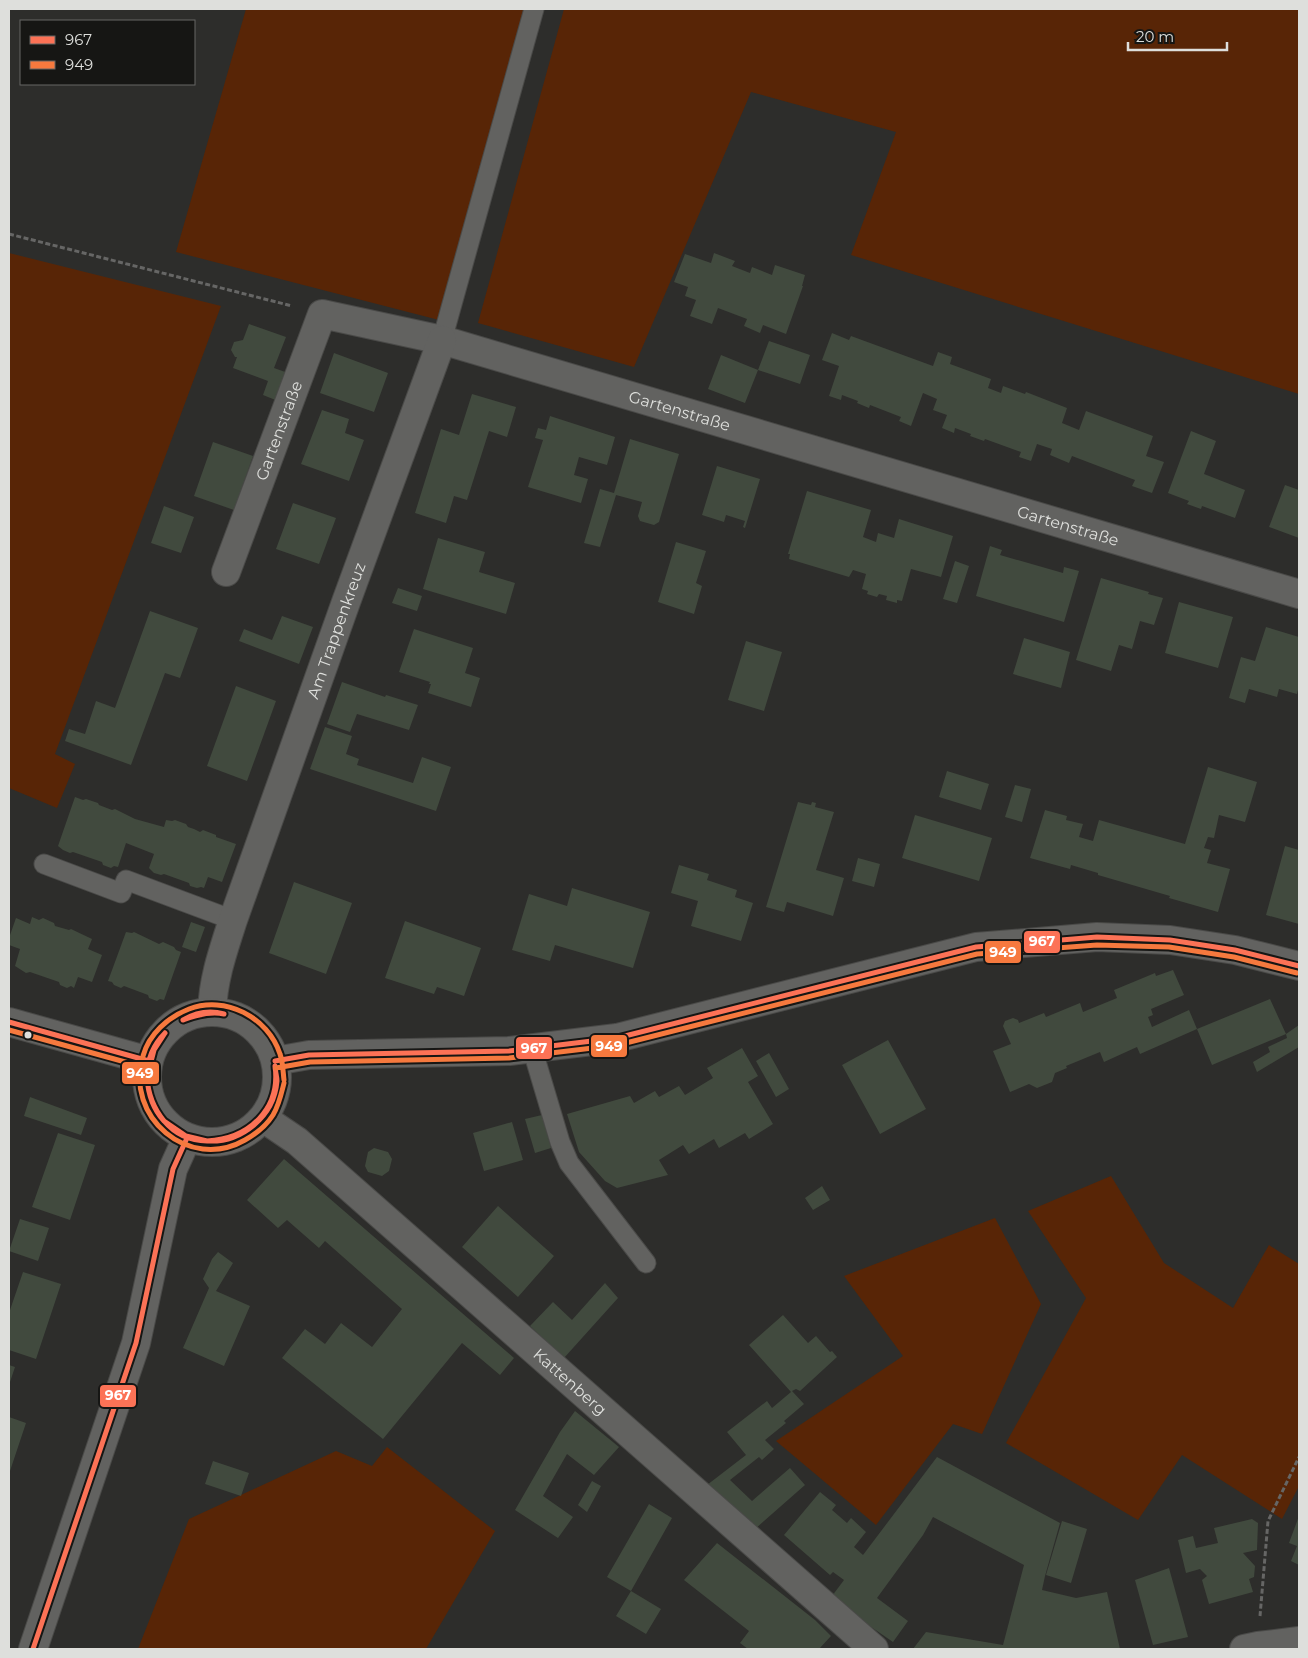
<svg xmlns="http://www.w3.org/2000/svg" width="1308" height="1658" font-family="Montserrat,sans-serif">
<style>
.green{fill:#582506}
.building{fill:#414a3e}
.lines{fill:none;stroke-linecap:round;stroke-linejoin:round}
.service-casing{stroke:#4a4a48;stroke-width:21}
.minor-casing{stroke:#4a4a48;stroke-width:30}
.tertiary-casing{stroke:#4a4a48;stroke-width:30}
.path{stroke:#666665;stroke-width:3;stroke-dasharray:5 2.5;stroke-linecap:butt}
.service{stroke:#626260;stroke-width:19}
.minor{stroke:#626260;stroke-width:28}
.tertiary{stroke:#626260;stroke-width:28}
.bus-1-casing{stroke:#161614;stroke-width:9}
.bus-2-casing{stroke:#161614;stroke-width:9}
.bus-1{stroke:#fc7256;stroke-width:5}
.bus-2{stroke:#f6793e;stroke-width:5}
.bus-dot{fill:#dedfdc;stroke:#161614;stroke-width:2}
.labels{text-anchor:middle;stroke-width:5;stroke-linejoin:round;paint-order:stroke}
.street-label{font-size:16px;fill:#dedfdc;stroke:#161614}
.line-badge{stroke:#161614;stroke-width:2}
.badge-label{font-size:14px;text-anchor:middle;font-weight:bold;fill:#fff}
</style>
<rect width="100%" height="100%" fill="#2d2d2b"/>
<path class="green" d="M246,9H524L439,320L176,252Z
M564,9H1299V394L851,255L896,132L751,92L634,367L478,323Z
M9,253L221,306L55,754L75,764L57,808L9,788Z
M1111,1176L1164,1263L1233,1308L1269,1245L1299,1264V1486L1282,1519L1182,1455L1138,1520L1006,1443L1086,1298L1028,1211Z
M995,1218L1041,1304L982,1434L953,1424L876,1525L776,1441L903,1356L844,1276Z
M387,1447L495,1531L426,1649H138L189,1519L336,1451L372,1466Z"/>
<path class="building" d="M714,253L735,261L732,266L750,273L752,267L772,275L775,265L805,275L802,286H803L786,334L763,325L760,333L744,326L747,319L718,308L712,324L690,316L696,300L685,296L688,287L674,282L685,254L711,263Z
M249,324L286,337L274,368L288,373L278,401L263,395L268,381L233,368L237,357H235L231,350L234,342L243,340Z
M832,333L849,340L851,336L933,366L938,352L952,357L950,364L991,379L988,388L1001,393L1003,386L1025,394L1026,392L1067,408L1062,423L1079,430L1086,411L1153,436L1146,456L1164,462L1152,493L1132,486L1135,480L1072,456L1069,463L1050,455L1052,449L1037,444L1031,461L1019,457L1021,452L985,439L984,441L970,436L971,434L955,428L954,433L942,428L947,415L933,410L937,399L923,393L911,426L899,421L901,417L870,405L869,408L857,403L858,401L842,395L841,400L829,396L839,366L822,360Z
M769,341L810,355L800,384L758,370Z
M334,353L388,373L374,412L320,393Z
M721,355L758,370L745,403L708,389Z
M472,394L516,407L507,437L489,431L467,500L454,496L446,523L415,513L441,429L459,435Z
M322,410L349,419L345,433L364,440L349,481L301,464Z
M550,416L615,437L607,465L579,457L574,475L588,479L581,503L528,487L543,440L535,438L538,428L546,430Z
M1191,431L1216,441L1204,474L1245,490L1235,518L1202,506L1201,509L1187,504L1189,501L1168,493Z
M630,439L679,454L659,522L654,525L640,521L638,516L642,502L616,495L600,547L584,543L600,489L614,493Z
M213,442L253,456L234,510L194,496Z
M717,466L760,479L745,528L743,527L745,521L726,515L724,522L702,515Z
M1285,485L1299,490V538L1269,527Z
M807,491L871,510L863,537L876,542L878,533L894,538L899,519L953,536L941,577L911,569L902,601L897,600V603L886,600L887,596L879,594L877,597L867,594L868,591L862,589L866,574L853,570L849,577L789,559L790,554H788Z
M293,503L336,518L319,564L276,549Z
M164,506L194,517L181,553L151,543Z
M438,538L485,552L479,572L515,583L506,614L423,589Z
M676,542L706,551L696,583L702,586L694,614L658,602Z
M990,546L1002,550L1000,555L1063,573L1064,567L1079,571L1064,622L976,596Z
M955,561L969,566L957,603L943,599Z
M1101,578L1149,592L1148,594L1163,598L1154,625L1140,621L1132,649L1119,645L1111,671L1076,660Z
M398,588L422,596L417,611L392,603Z
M1179,602L1233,617L1218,668L1165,653Z
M150,611L198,628L180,678L165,673L131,765L65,741L69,729L85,734L96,701L115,708Z
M282,616L313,627L299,664L239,641L244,629L272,640Z
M1266,627L1299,637V686L1297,694L1279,689L1277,697L1249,689L1245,703L1229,698L1241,657L1255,661Z
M414,629L473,648L465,673L480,678L471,707L428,693L431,684H429L430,682L399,672Z
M1024,638L1070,652L1061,688L1013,674Z
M746,641L782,652L764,711L728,700Z
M342,682L385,697L386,695L418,705L409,730L357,714L350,732L327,724Z
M236,686L276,701L247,781L207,766Z
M325,727L352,736L346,754L359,759L357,765L413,783L422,757L451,767L436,811L310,769Z
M1208,767L1257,782L1245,822L1219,815L1214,838L1208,837L1204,848L1211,850L1207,863L1230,869L1218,912L1169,898L1170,896L1098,875V873L1071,865L1070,869L1030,858L1045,810L1067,816L1066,820L1083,824L1079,837L1093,841L1099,820L1185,844Z
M947,771L989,784L981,810L939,797Z
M1015,785L1031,789L1022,822L1005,817Z
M75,797L83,800L86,799L98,803L99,805L112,810L115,809L135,819L164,827L166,820L172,821L175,820L186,824L188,827L194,829L200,832L203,830L216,835V837L236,844L222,882L208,877L204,888L201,887L197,888L190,886L189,883L164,874L161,875L154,873L149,868L154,854L126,843L118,867L114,866L111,868L103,865L102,862L73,852L70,853L63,850L58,846Z
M798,802L811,805L812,802L816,803L815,807L834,812L816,870L844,878L833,916L787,902L784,912L766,907Z
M915,815L992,838L979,881L902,858Z
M1285,846L1299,850V924L1266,915Z
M858,858L880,864L874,887L852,881Z
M679,865L709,874L707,880L737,890L735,897L753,903L741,941L691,926L698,901L671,893Z
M294,882L352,903L326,974L269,953Z
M572,888L650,912L633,968L555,945L550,961L512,950L529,894L567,906Z
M32,917L39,920L43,918L54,923L55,926L69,930L71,929L92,939L88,949L102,955L92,982L78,977L74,988L71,986L67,988L60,985L59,982L30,972L26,973L15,966L20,949L9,945V938L16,918L30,924Z
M405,921L481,948L464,996L437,987L434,994L385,978Z
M191,922L205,927L196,952L182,947Z
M126,932L132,933L134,932L159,944L163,942L174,947L176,950L181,952L164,1000L160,999L157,1001L149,998L148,995L124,986L121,988L114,985L112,982L108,981Z
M1173,970L1184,995L1151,1009L1153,1015L1148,1017L1152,1027L1189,1010L1197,1029L1140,1054L1137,1047L1104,1062L1100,1052L1066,1066L1067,1068L1055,1073L1052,1082L1037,1088L1029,1084L1010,1092L993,1051L1011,1044L1003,1026L1005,1021L1013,1018L1018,1020L1019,1023L1044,1013L1046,1017L1080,1003L1083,1012L1117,998L1114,990L1155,973L1156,976Z
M1270,999L1286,1034L1299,1025V1047L1257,1072L1253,1062L1270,1052L1268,1047L1287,1038L1286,1034L1212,1065L1197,1029Z
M888,1040L926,1109L880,1134L842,1065Z
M742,1048L758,1076L748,1082L773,1124L749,1139L745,1133L719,1148L714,1139L689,1154L683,1145L659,1160L668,1175L617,1188L605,1181L579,1152L567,1114L630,1096L634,1103L655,1091L659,1097L679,1086L685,1095L713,1078L707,1068Z
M769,1053L789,1089L776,1097L756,1061Z
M30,1097L87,1118L81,1135L24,1116Z
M542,1115L551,1148L535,1153L525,1119Z
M512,1122L523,1160L484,1171L473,1133Z
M58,1133L95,1145L70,1220L32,1207Z
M374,1148L388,1152L392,1159L389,1171L382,1176L368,1172L365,1166L368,1152Z
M284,1159L514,1358L500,1375L462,1343L383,1439L282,1358L305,1329L325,1344L341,1323L372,1347L402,1309L325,1241L319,1248L287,1220L278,1228L247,1200Z
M822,1186L830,1200L813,1210L805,1198Z
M498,1206L554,1256L518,1297L462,1247Z
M20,1219L49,1228L38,1261L9,1251Z
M218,1252L233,1263L216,1291L250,1306L224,1366L183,1348L209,1288L203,1279L212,1259Z
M23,1272L61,1284L36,1359L9,1350V1313Z
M605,1283L618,1298L564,1358L530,1326L553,1302L572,1320Z
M783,1315L808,1343L816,1336L830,1352L832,1351L837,1357L800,1391L796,1389L792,1391L804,1404L784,1421L786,1423L765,1440L774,1449L762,1460L759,1457L730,1480L752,1501L790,1468L805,1485L755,1529L740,1512L707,1485L746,1455L727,1432L767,1401L772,1408L791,1392L749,1345Z
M9,1365L15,1367L9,1385Z
M575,1411L619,1447L594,1475L567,1454L543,1496L573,1517L558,1538L515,1510L560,1432Z
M9,1417L26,1423L9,1474Z
M937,1457L1060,1523L1045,1576L1042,1590L1076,1598L1107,1592L1120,1649H913L926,1632L1003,1645L1024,1565L933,1517L923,1535L877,1598L908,1621L893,1642L861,1620L832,1596L844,1580L833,1572L830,1575L784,1535L820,1492L836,1505L832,1510L847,1523L851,1518L866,1532L854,1547L863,1555Z
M213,1461L249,1473L241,1496L205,1484Z
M592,1481L601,1486L587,1512L578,1505Z
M649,1504L672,1518L631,1591L607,1577Z
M1299,1516V1565L1291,1561L1297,1546L1289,1543Z
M1252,1519L1258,1523L1257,1550L1243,1553L1255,1566L1254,1577L1249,1579L1253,1592L1209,1604L1202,1580L1207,1576L1200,1569L1186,1573L1178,1540L1193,1536L1196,1548L1218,1543L1214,1528Z
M1062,1521L1087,1529L1071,1583L1046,1575Z
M717,1543L815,1620L831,1636L819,1649H748L740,1643L749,1631L684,1580Z
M1169,1568L1188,1637L1153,1645L1135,1580Z
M631,1591L661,1609L646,1634L616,1616Z"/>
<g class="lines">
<g class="service-casing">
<path id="service" d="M442,340L534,9
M44,864L121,893L126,880L233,920
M532,1048L560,1142L569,1163L646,1263"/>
</g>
<g class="minor-casing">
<g id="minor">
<path id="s1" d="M226,572L322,314L442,340L1299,594"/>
<path id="s2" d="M212,1012C213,979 223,951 233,920L346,602L442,340"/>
<path id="s3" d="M263,1118L297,1141L874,1649"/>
<path d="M33,1649L136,1343L173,1169L187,1138"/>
<path d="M1244,1649L1258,1646L1299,1641"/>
</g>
</g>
<g class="tertiary-casing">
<path id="tertiary" d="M147 1077a65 65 0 1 1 130 0a65 65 0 1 1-130 0Z
M9,1022L149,1061
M275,1061L309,1055L509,1051L617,1038L976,947L1097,937L1170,940L1235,950L1299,966"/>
</g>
<path class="path" d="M9,234L292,306
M1260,1616L1268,1521L1299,1457"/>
<use href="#service" class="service"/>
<use href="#minor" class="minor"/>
<use href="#tertiary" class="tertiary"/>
<g class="bus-1-casing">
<path id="bus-1" d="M183,1020C195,1013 210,1010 224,1014
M183,1020C196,1015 210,1011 224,1014
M9,1022L149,1061
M275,1061L309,1055L509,1051L617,1038L976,947L1097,937L1170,940L1235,950L1299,966
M147,1077C148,1094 154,1109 164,1121
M147,1077C148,1094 153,1109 164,1121
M147,1077C147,1061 153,1045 165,1033
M147,1077L154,1050L165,1033
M164,1121L186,1136L207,1141
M164,1121C175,1134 190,1141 207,1141
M207,1141C241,1143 274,1117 277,1081C277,1076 275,1071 275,1066
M207,1141C249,1139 281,1109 275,1066
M33,1649L136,1343L173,1169L187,1138"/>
</g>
<g class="bus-2-casing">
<path id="bus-2" d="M9,1030L147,1068
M276,1068L310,1062L509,1058L618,1045L977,954L1097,945L1169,947L1234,957L1297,973
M284,1083C281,1095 279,1105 273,1115C266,1126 256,1134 245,1140C189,1172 124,1117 143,1056C149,1034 168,1017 189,1009C225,995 268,1017 280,1054C283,1062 283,1072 284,1080"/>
</g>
<use href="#bus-1" class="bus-1"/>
<use href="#bus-2" class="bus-2"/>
</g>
<circle class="bus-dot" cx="28" cy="1035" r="4.5"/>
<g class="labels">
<g class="street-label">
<text dy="6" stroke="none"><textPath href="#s1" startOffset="646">Gartenstraße</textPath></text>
<text dy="6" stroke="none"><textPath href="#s1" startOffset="151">Gartenstraße</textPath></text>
<text dy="6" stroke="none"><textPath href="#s1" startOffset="1051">Gartenstraße</textPath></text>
<text dy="6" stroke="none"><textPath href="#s2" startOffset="402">Am Trappenkreuz</textPath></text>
<text dy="6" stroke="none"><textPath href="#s3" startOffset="405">Kattenberg</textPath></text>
</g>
</g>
<g class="line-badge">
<rect x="1023" y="930" width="38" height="24" rx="5" fill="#fc7256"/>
<rect x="984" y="940" width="38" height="24" rx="5" fill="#f6793e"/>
<rect x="590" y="1034" width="38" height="24" rx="5" fill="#f6793e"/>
<rect x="515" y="1036" width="38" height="24" rx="5" fill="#fc7256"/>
<rect x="121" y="1061" width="39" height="24" rx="5" fill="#f6793e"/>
<rect x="99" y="1384" width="38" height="24" rx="5" fill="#fc7256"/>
</g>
<g class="badge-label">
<text x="1042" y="946">967</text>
<text x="1003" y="957">949</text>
<text x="609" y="1051">949</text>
<text x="534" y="1053">967</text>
<text x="140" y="1078">949</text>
<text x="118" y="1400">967</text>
</g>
<rect width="1308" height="1658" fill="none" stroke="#dedfdc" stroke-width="20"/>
<rect x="20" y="20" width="175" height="65" fill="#161614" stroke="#666664"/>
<rect x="30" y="36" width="25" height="8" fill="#fc7256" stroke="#666664"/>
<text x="65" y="45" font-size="15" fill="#dedfdc">967</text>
<rect x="30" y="61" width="25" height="8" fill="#f6793e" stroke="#666664"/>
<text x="65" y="70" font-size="15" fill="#dedfdc">949</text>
<path d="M1128 42v8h99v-8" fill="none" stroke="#dedfdc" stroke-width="2.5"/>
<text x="1136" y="42" font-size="15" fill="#dedfdc" stroke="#161614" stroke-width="4" paint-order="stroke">20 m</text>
</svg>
